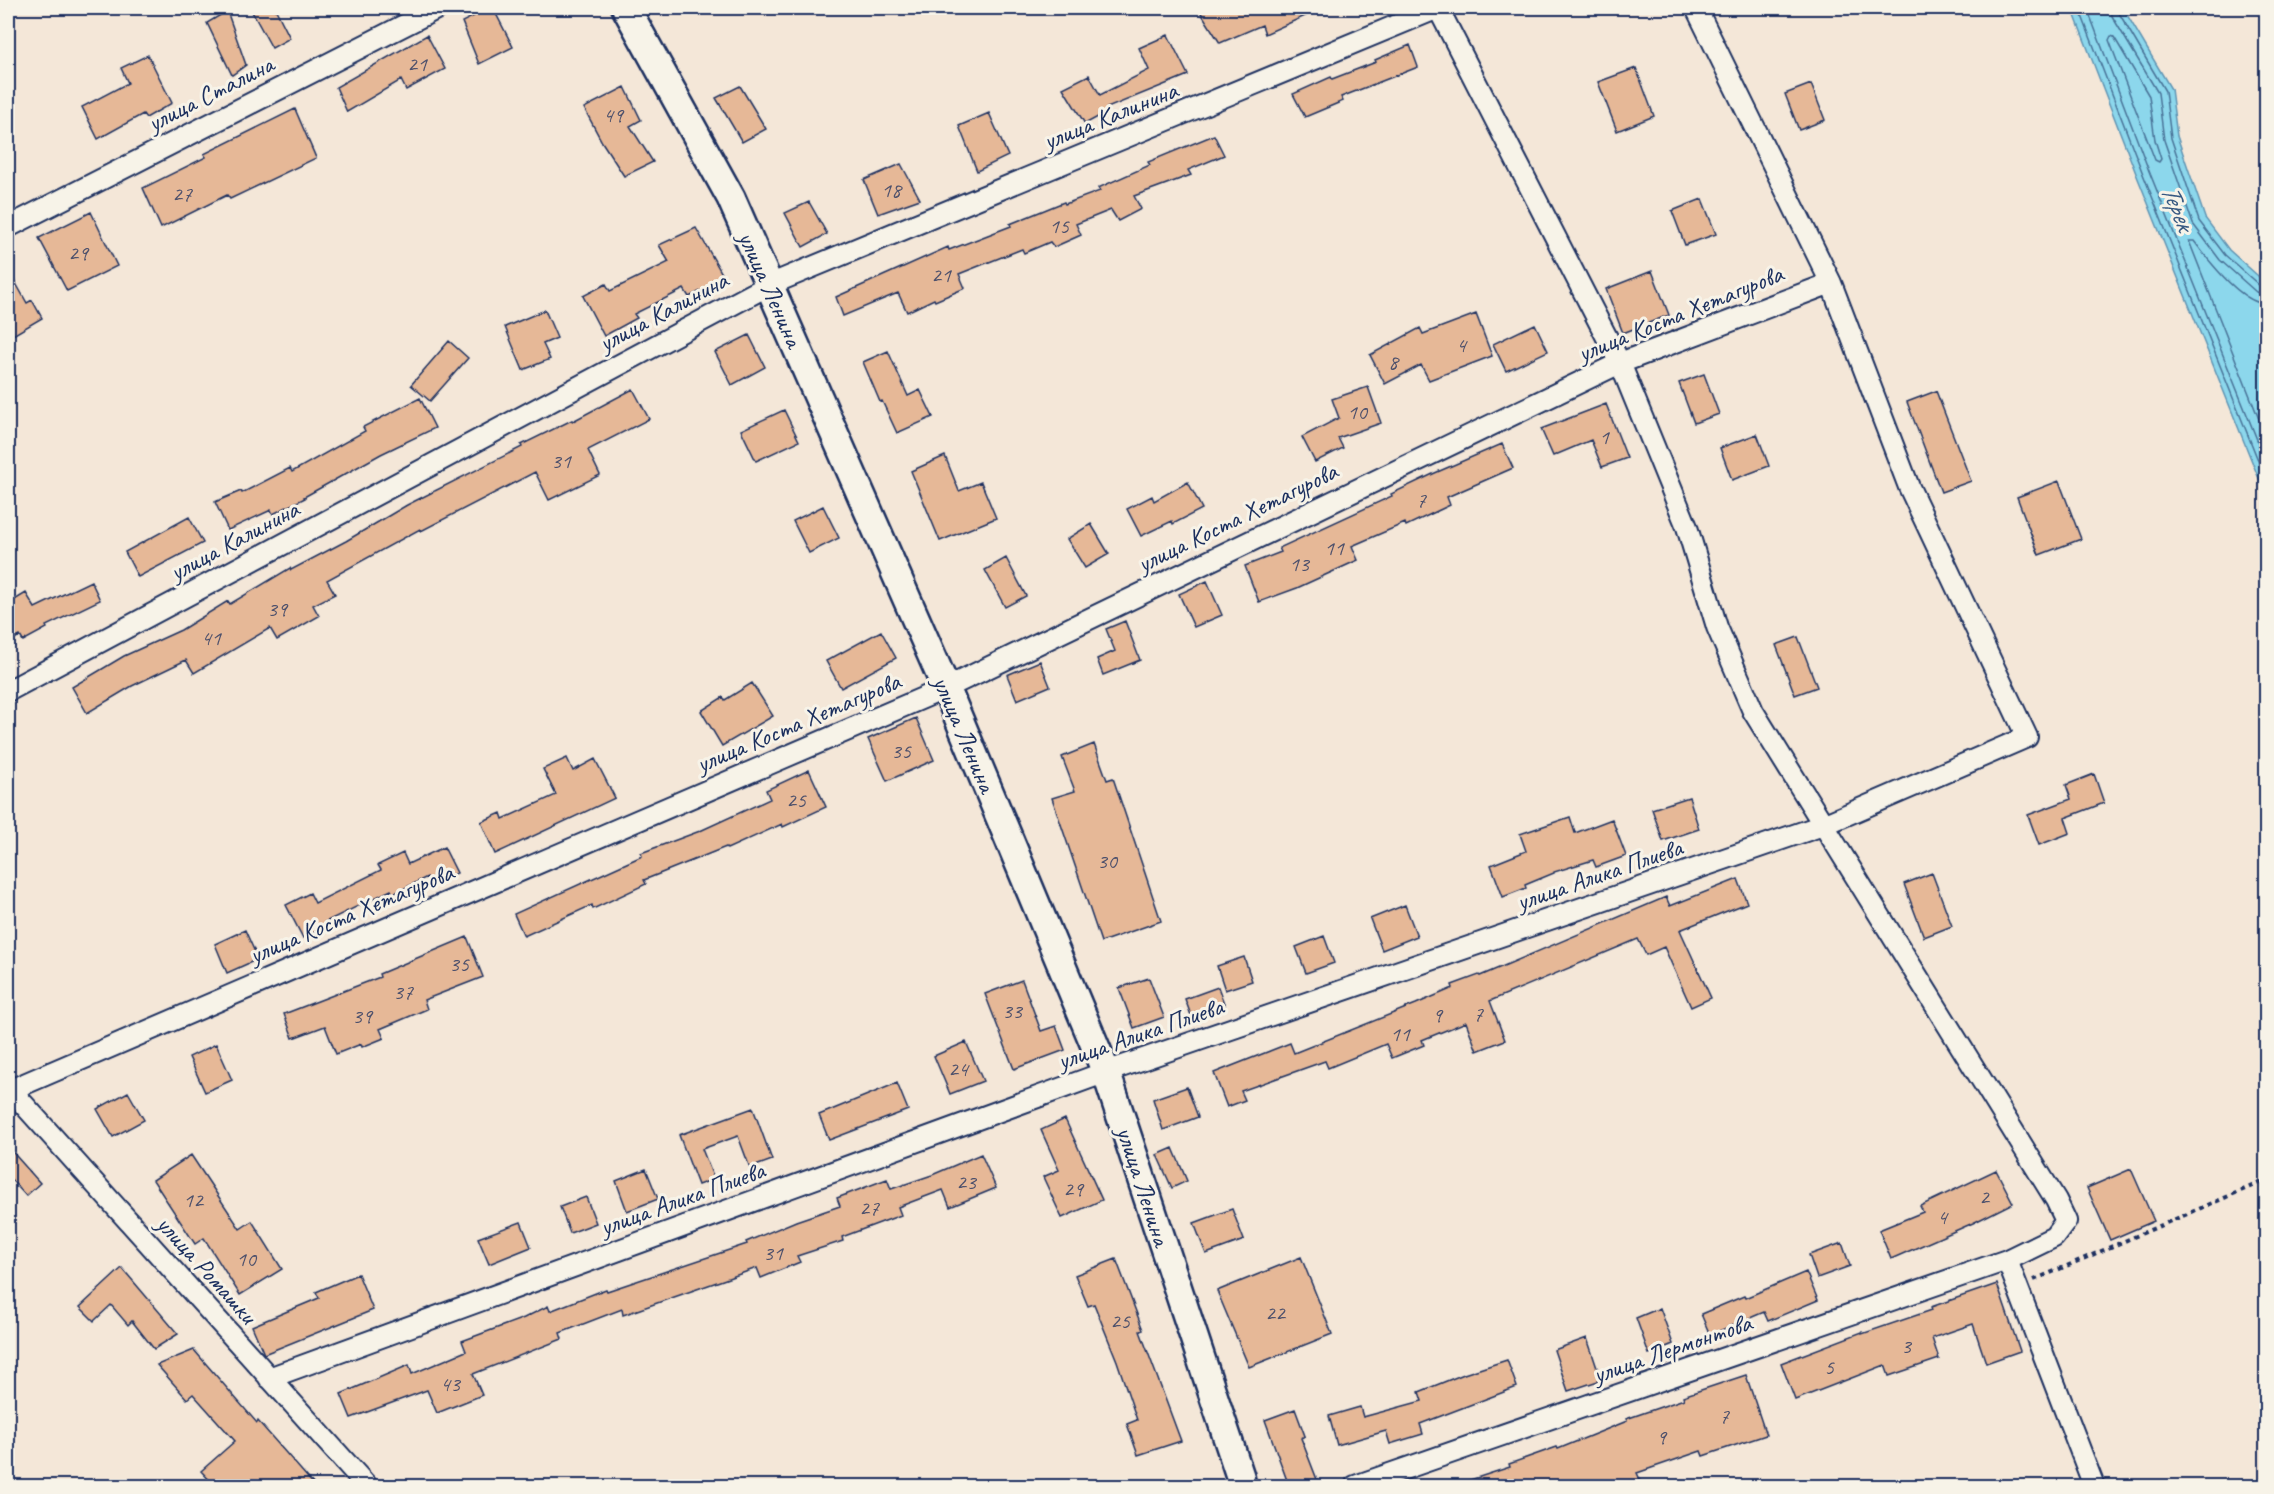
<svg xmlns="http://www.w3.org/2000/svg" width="2274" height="1494" font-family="Caveat,sans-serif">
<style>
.water{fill:#8cd7ec;stroke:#5f94b3;stroke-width:1.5}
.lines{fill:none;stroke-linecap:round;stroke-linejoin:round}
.shore{stroke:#487297;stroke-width:1.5}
.building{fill:#e6b897;stroke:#1b2f5e;stroke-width:1.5}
.street-casing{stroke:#1b2f5e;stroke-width:24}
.secondary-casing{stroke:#1b2f5e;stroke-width:32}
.path{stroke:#1b2f5e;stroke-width:4;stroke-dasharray:4.5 4.5;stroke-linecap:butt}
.street{stroke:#f7f3e8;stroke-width:20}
.secondary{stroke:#f7f3e8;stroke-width:27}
.labels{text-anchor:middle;stroke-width:6;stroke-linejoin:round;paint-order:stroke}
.number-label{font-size:22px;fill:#4e516c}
.street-label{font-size:26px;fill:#1b2f5e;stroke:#f7f3e8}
.water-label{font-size:27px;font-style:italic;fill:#375982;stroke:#f7f3e8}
</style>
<rect width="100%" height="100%" fill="#f4e7d8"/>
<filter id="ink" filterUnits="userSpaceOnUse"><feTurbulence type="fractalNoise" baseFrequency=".0167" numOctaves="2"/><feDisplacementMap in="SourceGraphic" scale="12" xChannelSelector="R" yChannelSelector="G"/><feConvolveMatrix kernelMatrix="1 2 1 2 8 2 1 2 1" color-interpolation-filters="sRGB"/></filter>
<g filter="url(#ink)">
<path class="water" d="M2072,8H2123L2171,89L2177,136L2205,218L2229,250L2266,283V493L2257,474L2137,176Z"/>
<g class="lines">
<path class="shore" d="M2079,8L2143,174L2266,480
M2087,8L2149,171L2266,462
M2111,8L2112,16L2158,93L2164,140L2193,224L2220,260L2256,292L2266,295
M2118,8L2119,13L2165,91L2171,138L2199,221L2225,255L2260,286L2266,287
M2111,36L2114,37L2149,96L2155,140L2161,159L2159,162L2155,160L2109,40Z
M2266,304C2241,303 2208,260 2194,241H2189L2266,437"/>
</g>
<path class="building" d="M250,8H275L290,38L272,48Z
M490,8H493L513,47L479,64L462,22Z
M1198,8H1323L1265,34L1262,25L1220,43Z
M227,11L246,65L232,75L207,23Z
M427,35L445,69L406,90L401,80L347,112L336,87Z
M1168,35L1188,75L1107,108L1109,111L1085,124L1063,88L1089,75L1100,95L1149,70L1139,48Z
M1410,45L1418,67L1341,97L1343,101L1305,117L1293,94L1331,77L1332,79L1376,62L1375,60Z
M148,55L172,103L146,118L143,114L98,139L82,107L128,83L121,68Z
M1636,68L1654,116L1617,131L1598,82Z
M1811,84L1825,120L1799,130L1785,94Z
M740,86L766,129L742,142L716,98Z
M625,87L641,120L630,126L653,162L624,176L602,142L584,108Z
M295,109L316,158L230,199L227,195L161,228L143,188L206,157L204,154Z
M989,113L1008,156L977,171L959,126Z
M1214,135L1224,155L1188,170L1191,175L1134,196L1141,209L1118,221L1111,210L1076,224L1081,235L1054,247L1050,242L1024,253L1022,249L959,274L965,288L935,301L934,299L907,312L898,293L843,316L836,297L948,247L949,250L1011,226L1010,224L1064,202L1065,204L1100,191L1098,188L1150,165L1148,162Z
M901,164L920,199L878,214L864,180Z
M1702,199L1716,234L1685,245L1672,211Z
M809,202L827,234L803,247L785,213Z
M91,212L117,266L67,291L39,238Z
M696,228L725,279L689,297L684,289L634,314L637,318L604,336L583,296L606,284L610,291L669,262L659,245Z
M8,269L27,303L32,300L42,318L8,338Z
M1652,271L1669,315L1623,333L1606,289Z
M545,310L557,338L543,344L550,359L523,370L505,327Z
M1476,314L1492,356L1429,380L1421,365L1385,384L1370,355L1420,328L1423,334Z
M1535,324L1548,351L1506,371L1493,344Z
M749,335L765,367L732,385L715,352Z
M449,341L468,358L430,401L411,385Z
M888,351L908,396L920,390L933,417L897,433L882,401L880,402L863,362Z
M1704,374L1719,414L1694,423L1679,383Z
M1368,387L1381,423L1338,438L1343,448L1315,462L1302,437L1339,418L1332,399Z
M633,389L649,419L588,450L600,475L549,500L535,472L421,531L420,529L327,580L335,594L313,605L319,616L277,640L270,628L194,673L186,660L132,686L87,713L72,687L124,656L181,630L228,601L230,604L290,568L291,570L346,541L407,505L522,447L521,445L572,420L573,421Z
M1936,391L1971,481L1941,492L1907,402Z
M420,398L435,428L381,454L304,497L305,498L273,514L271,510L228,530L215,502L241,491L242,493L290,468L292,472L365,431L363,427Z
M1606,404L1627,458L1602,467L1591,440L1553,456L1541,429Z
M784,410L799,441L756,461L741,430Z
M1757,434L1769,466L1732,480L1720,448Z
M1502,444L1513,468L1447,497L1450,505L1406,526L1405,523L1352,546L1358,560L1297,588L1259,602L1245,566L1281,552L1279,548L1392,496L1391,494L1435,473Z
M945,456L959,491L981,482L996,518L940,541L911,471Z
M2059,481L2081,539L2039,555L2017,497Z
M1188,482L1202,509L1173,524L1172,521L1141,536L1127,509L1152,496L1154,501Z
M823,506L839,538L809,553L793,521Z
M189,517L203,543L138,577L125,552Z
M1091,524L1109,554L1085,568L1067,539Z
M1006,558L1026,596L1005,607L985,570Z
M91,581L100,600L46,626L47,628L23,641L20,636L8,642V604L26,593L35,608Z
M1207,581L1222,615L1194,627L1179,594Z
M1125,621L1140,660L1103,675L1097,659L1115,651L1106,629Z
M881,631L896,658L841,688L826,661Z
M1798,637L1817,687L1795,695L1776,645Z
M1040,661L1050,686L1017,700L1007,675Z
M752,683L773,716L722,746L701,711L723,697L725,700Z
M916,718L934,760L887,781L868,739Z
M1094,744L1107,780L1113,778L1161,921L1101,942L1052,798L1075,791L1062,757Z
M567,758L573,771L595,759L615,798L495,854L481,822L501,813L503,819L556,795L543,769Z
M809,770L826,807L783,827L782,824L727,849L726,847L644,880L646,884L593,909L592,905L524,936L514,914L642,856L641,853L700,831L770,799L766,790Z
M2094,774L2104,803L2065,818L2070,833L2039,845L2028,815L2071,799L2066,785Z
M1689,797L1699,829L1663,841L1652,809Z
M1570,817L1575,833L1612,819L1626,856L1596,867L1593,860L1554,872V873L1525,885L1526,888L1503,897L1491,865L1526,851L1520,834Z
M444,847L457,873L430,885L427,877L393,894L391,890L325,922L327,926L303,938L286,905L310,893L315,903L381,870L378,865L403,853L408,864Z
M1932,873L1952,926L1924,937L1904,884Z
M1738,879L1747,903L1680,930L1711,998L1691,1007L1664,947L1646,955L1638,939L1490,1001L1505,1040L1477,1051L1466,1022L1422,1040L1424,1045L1392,1058L1386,1044L1328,1068L1325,1061L1241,1091L1245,1100L1227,1107L1214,1073L1290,1043L1294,1053L1416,1004L1453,988L1452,985L1479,975L1480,976L1666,897L1670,906Z
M1405,905L1417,936L1382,950L1370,919Z
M245,930L258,959L227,973L215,944Z
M1324,936L1334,963L1306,973L1296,947Z
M467,937L483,977L424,1000L427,1009L380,1029L384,1038L362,1047L361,1044L336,1054L325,1026L293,1038L284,1014L380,977L379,974Z
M1244,957L1252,981L1225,990L1217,966Z
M1149,978L1164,1017L1134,1028L1119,988Z
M1022,980L1041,1031L1056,1026L1065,1050L1014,1069L985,994Z
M1218,987L1225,1006L1192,1018L1185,999Z
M966,1042L983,1081L950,1094L934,1056Z
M216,1044L232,1080L205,1092L189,1057Z
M897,1083L908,1110L829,1140L819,1115Z
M1187,1087L1198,1117L1163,1130L1153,1099Z
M128,1092L144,1120L113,1137L97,1109Z
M753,1108L772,1160L750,1168L738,1136L702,1149L714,1179L698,1185L679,1135Z
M1065,1119L1102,1200L1062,1218L1043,1177L1059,1170L1041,1130Z
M8,1147L40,1183L26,1196L8,1176Z
M1173,1148L1187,1181L1172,1188L1157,1155Z
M981,1154L996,1188L950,1207L943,1190L898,1207L901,1215L842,1237L843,1241L797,1256L800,1262L761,1278L757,1268L623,1315L622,1309L560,1333L562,1339L473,1374L482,1395L437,1413L427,1390L351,1418L341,1394L409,1365L412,1374L466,1351L462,1341L524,1318L548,1306L550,1311L606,1289L607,1291L747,1244L746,1242L796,1221L840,1206L837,1198L887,1179L891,1189L932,1175Z
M191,1155L240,1229L252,1221L282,1269L240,1295L204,1238L195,1244L153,1180Z
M646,1169L658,1199L627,1211L616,1181Z
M2131,1169L2154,1221L2110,1240L2087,1188Z
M1996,1170L2013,1203L1973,1223L1891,1259L1879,1230L1923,1212L1920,1206Z
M586,1197L596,1223L570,1233L560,1207Z
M1232,1209L1244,1240L1206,1254L1194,1223Z
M521,1222L531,1247L489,1264L478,1238Z
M1842,1243L1850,1266L1817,1278L1809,1255Z
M1301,1257L1332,1334L1249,1367L1217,1291Z
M1116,1259L1143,1330L1140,1331L1181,1441L1138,1455L1127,1424L1137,1420L1117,1361L1094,1304L1088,1306L1075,1275Z
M122,1268L178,1334L154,1349L132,1321L128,1325L111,1305L94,1321L80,1307Z
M1806,1272L1818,1300L1768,1321L1764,1312L1710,1335L1701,1314L1744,1296L1745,1298Z
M358,1274L373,1310L264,1354L252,1326L319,1298L316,1292Z
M1997,1284L2020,1351L1986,1363L1973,1324L1932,1338L1939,1359L1889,1376L1885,1365L1795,1400L1781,1363L1862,1332V1334L1932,1310L1931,1307Z
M1660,1308L1673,1344L1649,1354L1636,1318Z
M1587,1338L1601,1380L1568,1391L1554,1350Z
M194,1350L257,1423L258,1421L315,1486H215L201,1471L235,1441L193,1394L187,1399L157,1365Z
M1507,1360L1517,1387L1420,1424L1423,1434L1390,1444L1386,1431L1337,1445L1329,1416L1360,1407L1363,1417L1422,1401L1419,1392L1464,1374Z
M1746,1375L1766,1435L1703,1456L1701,1451L1637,1473L1643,1486H1584L1582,1482L1569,1486H1462L1461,1483L1510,1467L1509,1464L1557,1447L1558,1449L1627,1421L1626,1419L1684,1399L1683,1396Z
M1295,1409L1305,1436L1301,1438L1318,1482L1306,1486H1289L1265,1420Z"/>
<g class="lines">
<g class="street-casing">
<path id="street" d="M1438,8L1620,363L1687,527L1717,627L1753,711L2056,1200L2066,1221L2054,1237L2007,1260L2094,1486
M8,227L438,8
M8,691L769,285L1438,8
M8,1087L367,1486
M8,1091L946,688L1620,363L1831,283
M269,1378L1106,1072L1823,825L2027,737L1909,487L1831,283L1696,8
M1355,1486L2007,1260"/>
</g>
<g class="secondary-casing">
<path id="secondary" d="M626,8L731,198L946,688L1106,1072L1240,1476L1242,1486"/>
</g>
<path class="path" d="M2034,1280L2266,1180"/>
<use href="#street" class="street"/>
<use href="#secondary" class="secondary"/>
</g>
</g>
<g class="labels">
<g class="number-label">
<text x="417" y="71">21</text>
<text x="613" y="122">49</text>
<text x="891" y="197">18</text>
<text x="182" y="201">27</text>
<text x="1059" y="233">15</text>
<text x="78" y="260">29</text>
<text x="941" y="282">21</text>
<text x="1461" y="352">4</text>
<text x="1393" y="369">8</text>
<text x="1357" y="419">10</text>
<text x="1604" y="444">1</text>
<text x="561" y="468">31</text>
<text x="1421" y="507">7</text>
<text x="1334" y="555">11</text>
<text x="1299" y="571">13</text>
<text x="277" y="616">39</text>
<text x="211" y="645">41</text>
<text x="901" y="758">35</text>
<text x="796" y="807">25</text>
<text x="1107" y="868">30</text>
<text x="459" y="971">35</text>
<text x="403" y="999">37</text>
<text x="1012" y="1018">33</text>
<text x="1478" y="1021">7</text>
<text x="1437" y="1022">9</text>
<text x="362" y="1023">39</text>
<text x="1400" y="1041">11</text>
<text x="958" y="1076">24</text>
<text x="966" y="1189">23</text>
<text x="1073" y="1196">29</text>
<text x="1984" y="1204">2</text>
<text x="193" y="1207">12</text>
<text x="869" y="1215">27</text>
<text x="1942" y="1224">4</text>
<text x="773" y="1260">31</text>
<text x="246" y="1266">10</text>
<text x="1275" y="1320">22</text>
<text x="1120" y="1328">25</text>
<text x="1906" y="1353">3</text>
<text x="1829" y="1374">5</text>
<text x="450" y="1391">43</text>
<text x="1724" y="1423">7</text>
<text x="1661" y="1444">9</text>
</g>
<g class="street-label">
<text transform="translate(210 93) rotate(-27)" y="9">улица Сталина</text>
<text transform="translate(1110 115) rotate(-22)" y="9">улица Калинина</text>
<text transform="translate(771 289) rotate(66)" y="9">улица Ленина</text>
<text transform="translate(663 311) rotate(-28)" y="9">улица Калинина</text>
<text transform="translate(1680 313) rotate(-22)" y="9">улица Коста Хетагурова</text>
<text transform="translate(1237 517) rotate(-26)" y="9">улица Коста Хетагурова</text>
<text transform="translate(234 540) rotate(-28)" y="9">улица Калинина</text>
<text transform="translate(798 722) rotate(-23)" y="9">улица Коста Хетагурова</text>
<text transform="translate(965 734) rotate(67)" y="9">улица Ленина</text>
<text transform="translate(1599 874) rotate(-19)" y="9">улица Алика Плиева</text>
<text transform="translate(351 913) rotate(-23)" y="9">улица Коста Хетагурова</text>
<text transform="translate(1140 1033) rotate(-19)" y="9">улица Алика Плиева</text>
<text transform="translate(1144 1186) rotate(72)" y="9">улица Ленина</text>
<text transform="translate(682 1198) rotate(-20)" y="9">улица Алика Плиева</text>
<text transform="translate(207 1269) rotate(48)" y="9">улица Ромашки</text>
<text transform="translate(1672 1348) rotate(-19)" y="9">улица Лермонтова</text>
</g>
<g class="water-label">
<text transform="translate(2178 207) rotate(67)" y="9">Терек</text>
</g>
</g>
<rect width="2274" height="1494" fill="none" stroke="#f7f3e8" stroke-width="30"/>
<rect x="15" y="15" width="2244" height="1464" fill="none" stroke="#1b2f5e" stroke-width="2" filter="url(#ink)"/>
</svg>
